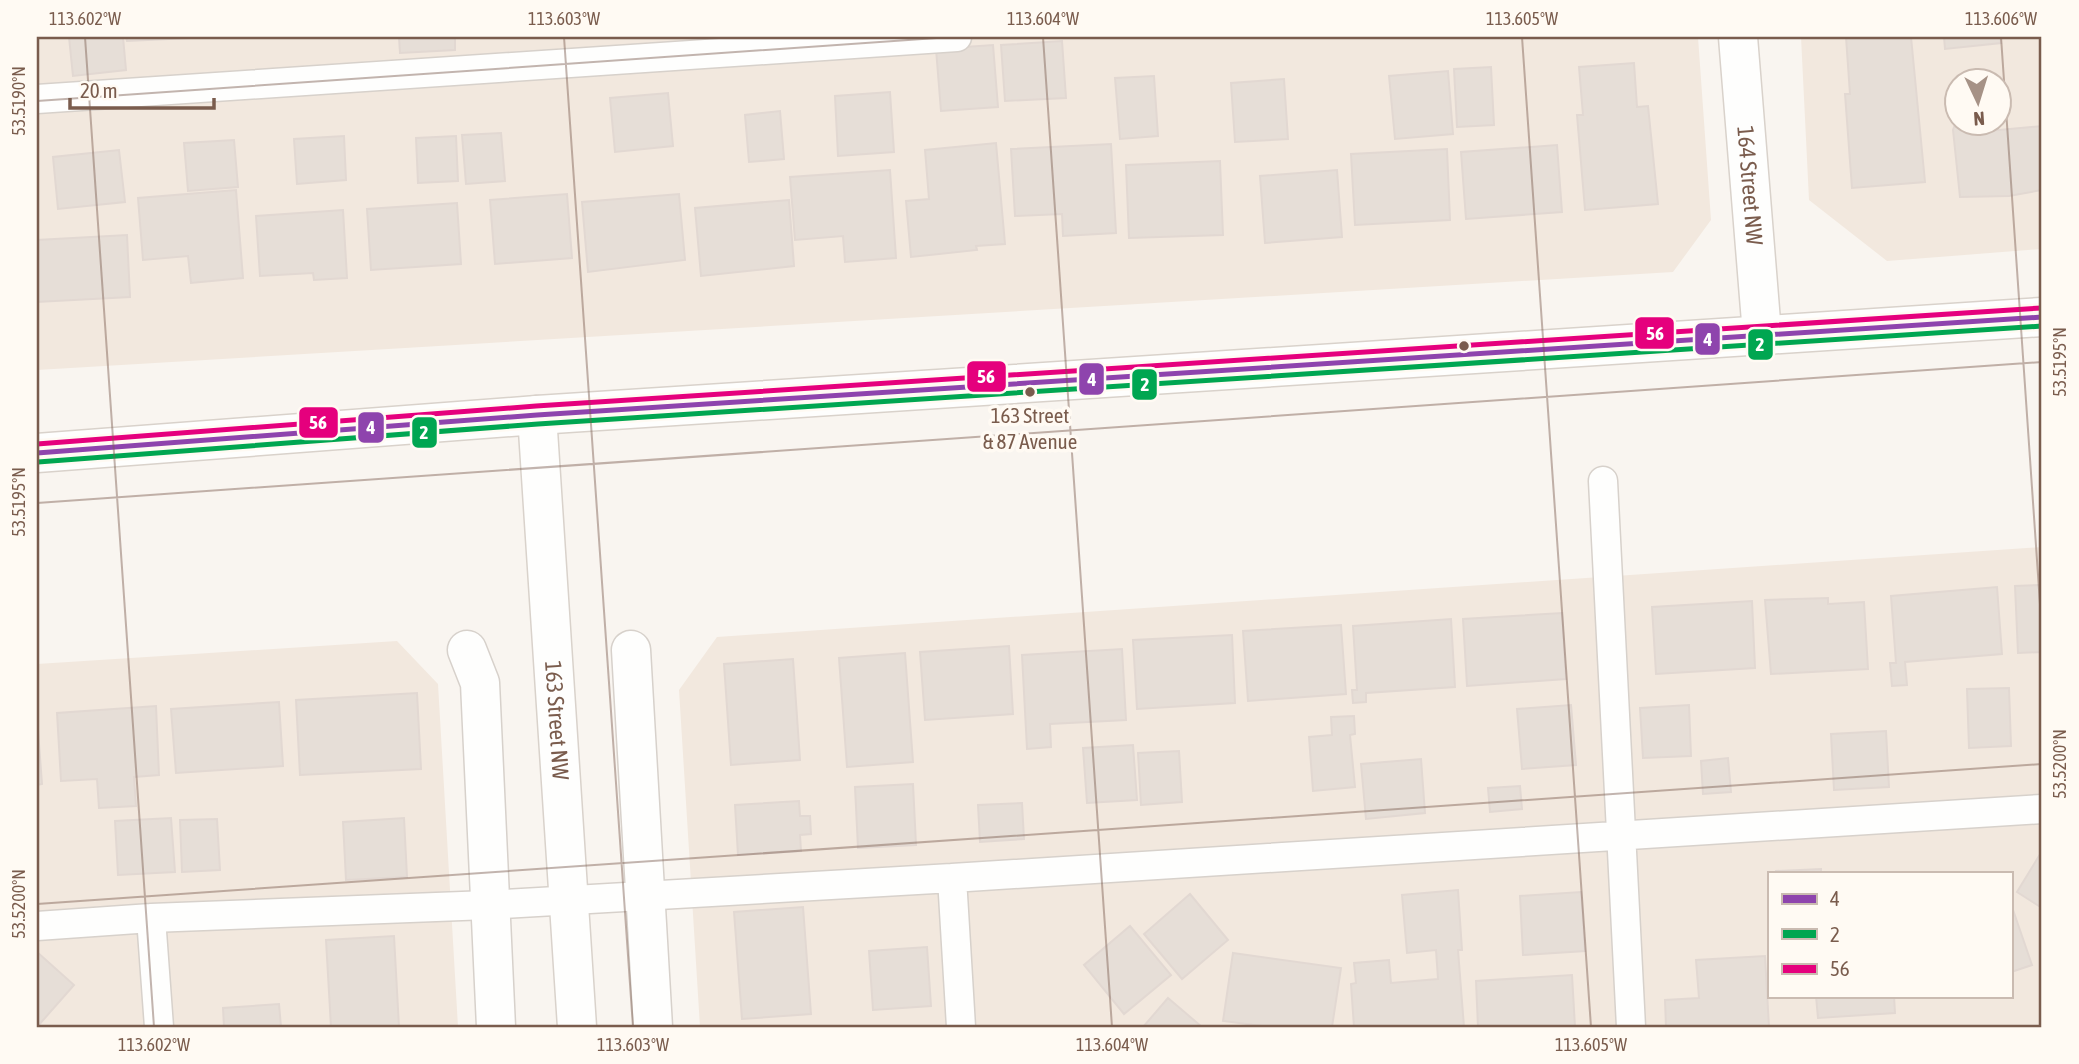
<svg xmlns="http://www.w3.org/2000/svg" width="2079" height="1064" font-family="'Asap Condensed',sans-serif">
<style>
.residential{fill:#f2e8de;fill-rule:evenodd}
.building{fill:#e6ded7;stroke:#e2d8d2;stroke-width:2}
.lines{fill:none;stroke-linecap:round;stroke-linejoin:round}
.lane-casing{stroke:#d7d1cb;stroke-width:31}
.street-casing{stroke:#d7d1cb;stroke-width:41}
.secondary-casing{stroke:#d9d2cb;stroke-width:41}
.lane{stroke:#fefefd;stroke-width:28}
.street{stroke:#fefefd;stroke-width:38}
.secondary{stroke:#fefefd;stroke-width:38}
.bus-1-casing{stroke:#fffaf3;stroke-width:10}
.bus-2-casing{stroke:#fffaf3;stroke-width:10}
.bus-3-casing{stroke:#fffaf3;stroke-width:10}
.bus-1{stroke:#8e44ad;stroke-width:5}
.bus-2{stroke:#00a651;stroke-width:5}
.bus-3{stroke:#e5007d;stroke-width:5}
.ticks{fill:none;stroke:#7a5c4d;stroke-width:2;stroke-opacity:0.45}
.bus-dot{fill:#7a5c4d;stroke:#fffaf3;stroke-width:2.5}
.labels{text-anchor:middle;stroke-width:7;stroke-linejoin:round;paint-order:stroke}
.bus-label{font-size:21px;fill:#7a5c4d;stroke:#fffaf3}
.street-label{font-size:23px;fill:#7a5c4d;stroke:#fffaf3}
.line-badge{stroke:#fffaf3;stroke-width:2.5}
.badge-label{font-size:19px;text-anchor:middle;font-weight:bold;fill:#fff}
.neatline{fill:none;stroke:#7a5c4d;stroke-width:2.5}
.ticks-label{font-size:18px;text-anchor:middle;fill:#7a5c4d}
</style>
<rect width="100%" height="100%" fill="#f9f5f0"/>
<path class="residential" d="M37,37H1698L1711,220L1673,272L37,370Z
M1801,37H2042V249L1887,261L1809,200ZM1956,80H1998V122H1956Z
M2042,547V1027H700L679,690L717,637ZM1769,873H2011V996H1769Z
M397,641L438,684L458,1027H37V664Z"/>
<path class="building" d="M69,37H123L126,70L73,76Z
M126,37H190V38L127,41Z
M399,37H455V50L400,53Z
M1846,37H1911L1925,182L1852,188L1845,94H1850Z
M1944,37H2000L2001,43L1945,49Z
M1062,41L1066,98L1005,101L1001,45Z
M993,45L998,107L941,111L936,49Z
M1634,63L1637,107L1648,106L1658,204L1585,210L1577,115H1583L1579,67Z
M1491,67L1494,125L1457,127L1454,69Z
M1448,71L1453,134L1395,139L1389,76Z
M1154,76L1158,136L1120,139L1115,78Z
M1284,79L1288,139L1235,142L1231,83Z
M890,92L894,152L838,156L835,96Z
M668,93L673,146L615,152L610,98Z
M780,111L784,159L749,162L745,115Z
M1956,122H1985L1988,131L2042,126V190L2009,196L1960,197L1953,130Z
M501,133L505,181L466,184L462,135Z
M344,136L346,180L297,184L294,139Z
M456,136L458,181L418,183L416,138Z
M234,140L238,187L188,191L184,143Z
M996,143L1005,244L976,246L977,250L911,257L906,201L929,199L925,150Z
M1111,144L1116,233L1063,236L1062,214L1015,216L1011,149Z
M1557,145L1562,212L1466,219L1461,152Z
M1447,149L1450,220L1355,225L1351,154Z
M119,150L125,202L58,209L53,157Z
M1220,161L1223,235L1129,238L1126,165Z
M890,170L896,258L845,262L843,236L795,240L790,177Z
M1337,170L1342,237L1265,243L1260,176Z
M236,190L243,278L191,283L188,256L143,260L138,198Z
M567,194L572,258L495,264L490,200Z
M679,194L685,260L588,272L582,202Z
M789,200L794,266L701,276L695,208Z
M457,203L461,264L371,270L367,209Z
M343,210L347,278L314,280L313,273L260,276L256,216Z
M127,235L130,297L37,302V240Z
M2042,585V652L2018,653L2015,586Z
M1997,587L2002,654L1905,662L1907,685L1892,686L1890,663H1896L1891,596Z
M1828,598V604L1864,602L1868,669L1771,674L1765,600Z
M1752,601L1755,668L1656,674L1652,607Z
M1562,613L1566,679L1467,686L1463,619Z
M1451,619L1455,687L1366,693V702L1353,703L1352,690H1357L1353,626Z
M1341,625L1346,694L1248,701L1243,631Z
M1232,635L1235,703L1137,709L1133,640Z
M1009,646L1013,714L925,720L920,652Z
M1122,649L1126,720L1050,724L1051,747L1027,749L1022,655Z
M905,653L913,762L847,767L839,658Z
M793,659L800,760L731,765L724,664Z
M2009,688L2011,746L1969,748L1967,689Z
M417,693L421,769L300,775L296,700Z
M279,702L283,766L176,773L171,709Z
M1571,705L1576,765L1522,769L1517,709Z
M1689,705L1691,756L1643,758L1640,708Z
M156,706L159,775L134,777L136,806L99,808L97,779L61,781L57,713Z
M1354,716L1355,734L1350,735L1355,787L1313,791L1309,737L1332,735L1331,717Z
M37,717L42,784L37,785Z
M1886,731L1889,787L1834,790L1831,734Z
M1133,745L1137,800L1087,803L1083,748Z
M1179,751L1182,802L1141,805L1138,753Z
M1728,758L1731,792L1703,794L1701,761Z
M1421,759L1425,813L1366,819L1361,764Z
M913,784L916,845L858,848L855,787Z
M1520,786L1522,809L1490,812L1488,788Z
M799,801L800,816H810L811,834L800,835L801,851L738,855L735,805Z
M1022,803L1024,839L980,842L978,805Z
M171,818L175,872L118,875L115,821Z
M404,818L407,877L346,880L343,822Z
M217,819L220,870L182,872L180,820Z
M2042,851V908L2017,892Z
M1821,869V873H1776V871Z
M1458,890L1462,950H1458L1464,1027H1354L1351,984L1356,983L1354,963L1389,960L1391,983L1438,979L1436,950L1407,953L1402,895Z
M1581,892L1585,951L1523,955L1520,896Z
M1190,894L1228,940L1182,979L1144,934Z
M2011,904L2032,965L2011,972Z
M803,907L811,1014L742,1019L734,912Z
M1130,926L1171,975L1124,1014L1084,965Z
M394,936L399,1027H331L326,940Z
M927,947L931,1006L873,1010L869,951Z
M37,952L74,985L37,1027Z
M1233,953L1341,968L1332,1027H1270L1223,1021Z
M1765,956L1769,1027H1666L1665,1000L1699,998L1696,960Z
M1572,975L1575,1027H1478L1476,981Z
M1816,996H1894L1895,1013L1818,1018Z
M1168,998L1202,1027H1143Z
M279,1004L281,1027H224L223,1008Z"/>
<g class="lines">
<g class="lane-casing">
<path id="lane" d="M37,99L957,37
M1603,481L1631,1027
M151,918L159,1027
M37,926L151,918L488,905L952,878
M961,1027L952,878L2042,809"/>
</g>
<g class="street-casing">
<path id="street" d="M467,650L480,683L496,1027
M631,650L653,1027"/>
</g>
<g class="secondary-casing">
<g id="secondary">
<path id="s1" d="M1738,37L1762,334"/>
<path id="s2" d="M537,415L577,1027"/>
<path d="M37,453L537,415L2042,317"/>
</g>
</g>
<use href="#lane" class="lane"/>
<use href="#street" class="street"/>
<use href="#secondary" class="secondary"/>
<g class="bus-1-casing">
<path id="bus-1" d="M37,453L537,415L2042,317"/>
</g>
<g class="bus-2-casing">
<path id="bus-2" d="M38,462L538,424L2042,326"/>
</g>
<g class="bus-3-casing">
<path id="bus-3" d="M37,444L536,406L2041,308"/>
</g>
<use href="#bus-1" class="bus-1"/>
<use href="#bus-2" class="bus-2"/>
<use href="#bus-3" class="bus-3"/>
</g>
<path class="ticks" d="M85,37L154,1027M564,37L633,1027M1043,37L1112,1027M1522,37L1591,1027M2001,37L2042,633M37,101L951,37M37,503L2042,362M37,904L2042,764"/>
<g class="bus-dot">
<circle cx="1464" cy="346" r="6"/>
<circle cx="1030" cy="392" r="6"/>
</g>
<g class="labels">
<g class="bus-label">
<text x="1030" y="423">163 Street<tspan x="1030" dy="26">&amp; 87 Avenue</tspan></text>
</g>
<g class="street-label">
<text dy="8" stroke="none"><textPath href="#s1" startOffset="149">164 Street NW</textPath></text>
<text dy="8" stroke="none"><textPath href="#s2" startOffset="306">163 Street NW</textPath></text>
</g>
</g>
<g class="line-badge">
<rect x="1634" y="316" width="41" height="34" rx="7" fill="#e5007d"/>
<rect x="1694" y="322" width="27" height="34" rx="7" fill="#8e44ad"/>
<rect x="1747" y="328" width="27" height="33" rx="7" fill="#00a651"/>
<rect x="966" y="360" width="41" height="33" rx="7" fill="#e5007d"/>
<rect x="1078" y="362" width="27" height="34" rx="7" fill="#8e44ad"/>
<rect x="1131" y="368" width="27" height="33" rx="7" fill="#00a651"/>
<rect x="298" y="406" width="41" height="33" rx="7" fill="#e5007d"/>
<rect x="357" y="411" width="28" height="33" rx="7" fill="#8e44ad"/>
<rect x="411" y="416" width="27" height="33" rx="7" fill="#00a651"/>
</g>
<g class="badge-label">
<text x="1655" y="340">56</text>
<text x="1708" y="346">4</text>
<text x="1760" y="351">2</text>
<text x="986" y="383">56</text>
<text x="1092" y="386">4</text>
<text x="1145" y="391">2</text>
<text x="318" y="429">56</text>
<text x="371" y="434">4</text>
<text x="424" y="439">2</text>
</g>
<rect width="2079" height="1064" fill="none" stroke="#fffaf3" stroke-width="77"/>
<rect x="1768" y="872" width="245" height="126" fill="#fffaf3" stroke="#cabbb1" stroke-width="2"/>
<rect x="1782" y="894" width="35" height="10" fill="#8e44ad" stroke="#cabbb1" stroke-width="2"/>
<text x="1830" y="906" font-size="21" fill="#7a5c4d">4</text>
<rect x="1782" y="929" width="35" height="10" fill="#00a651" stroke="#cabbb1" stroke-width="2"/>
<text x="1830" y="942" font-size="21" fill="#7a5c4d">2</text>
<rect x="1782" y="964" width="35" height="10" fill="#e5007d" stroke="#cabbb1" stroke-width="2"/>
<text x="1830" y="976" font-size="21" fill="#7a5c4d">56</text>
<g transform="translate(1978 102) rotate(176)"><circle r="33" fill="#fffaf3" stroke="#cabbb1" stroke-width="2"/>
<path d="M0-5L12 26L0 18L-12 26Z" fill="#a69286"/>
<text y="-10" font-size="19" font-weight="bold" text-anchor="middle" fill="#7a5c4d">N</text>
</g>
<path d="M70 98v10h144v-10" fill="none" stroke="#7a5c4d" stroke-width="3.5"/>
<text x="80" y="98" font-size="21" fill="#7a5c4d" stroke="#fffaf3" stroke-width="5" paint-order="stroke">20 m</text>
<rect x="38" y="38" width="2002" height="988" class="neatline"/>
<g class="ticks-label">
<text x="85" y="25">113.602°W</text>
<text x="564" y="25">113.603°W</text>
<text x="1043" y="25">113.604°W</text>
<text x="1522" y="25">113.605°W</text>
<text x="2001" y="25">113.606°W</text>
<text transform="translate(19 101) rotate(-90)" y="6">53.5190°N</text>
<text transform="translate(2060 362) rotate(-90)" y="6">53.5195°N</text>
<text transform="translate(19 502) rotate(-90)" y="6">53.5195°N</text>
<text transform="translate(2060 764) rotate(-90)" y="6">53.5200°N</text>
<text transform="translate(19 904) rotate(-90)" y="6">53.5200°N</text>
<text x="154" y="1051">113.602°W</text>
<text x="633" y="1051">113.603°W</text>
<text x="1112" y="1051">113.604°W</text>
<text x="1591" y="1051">113.605°W</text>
</g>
</svg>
